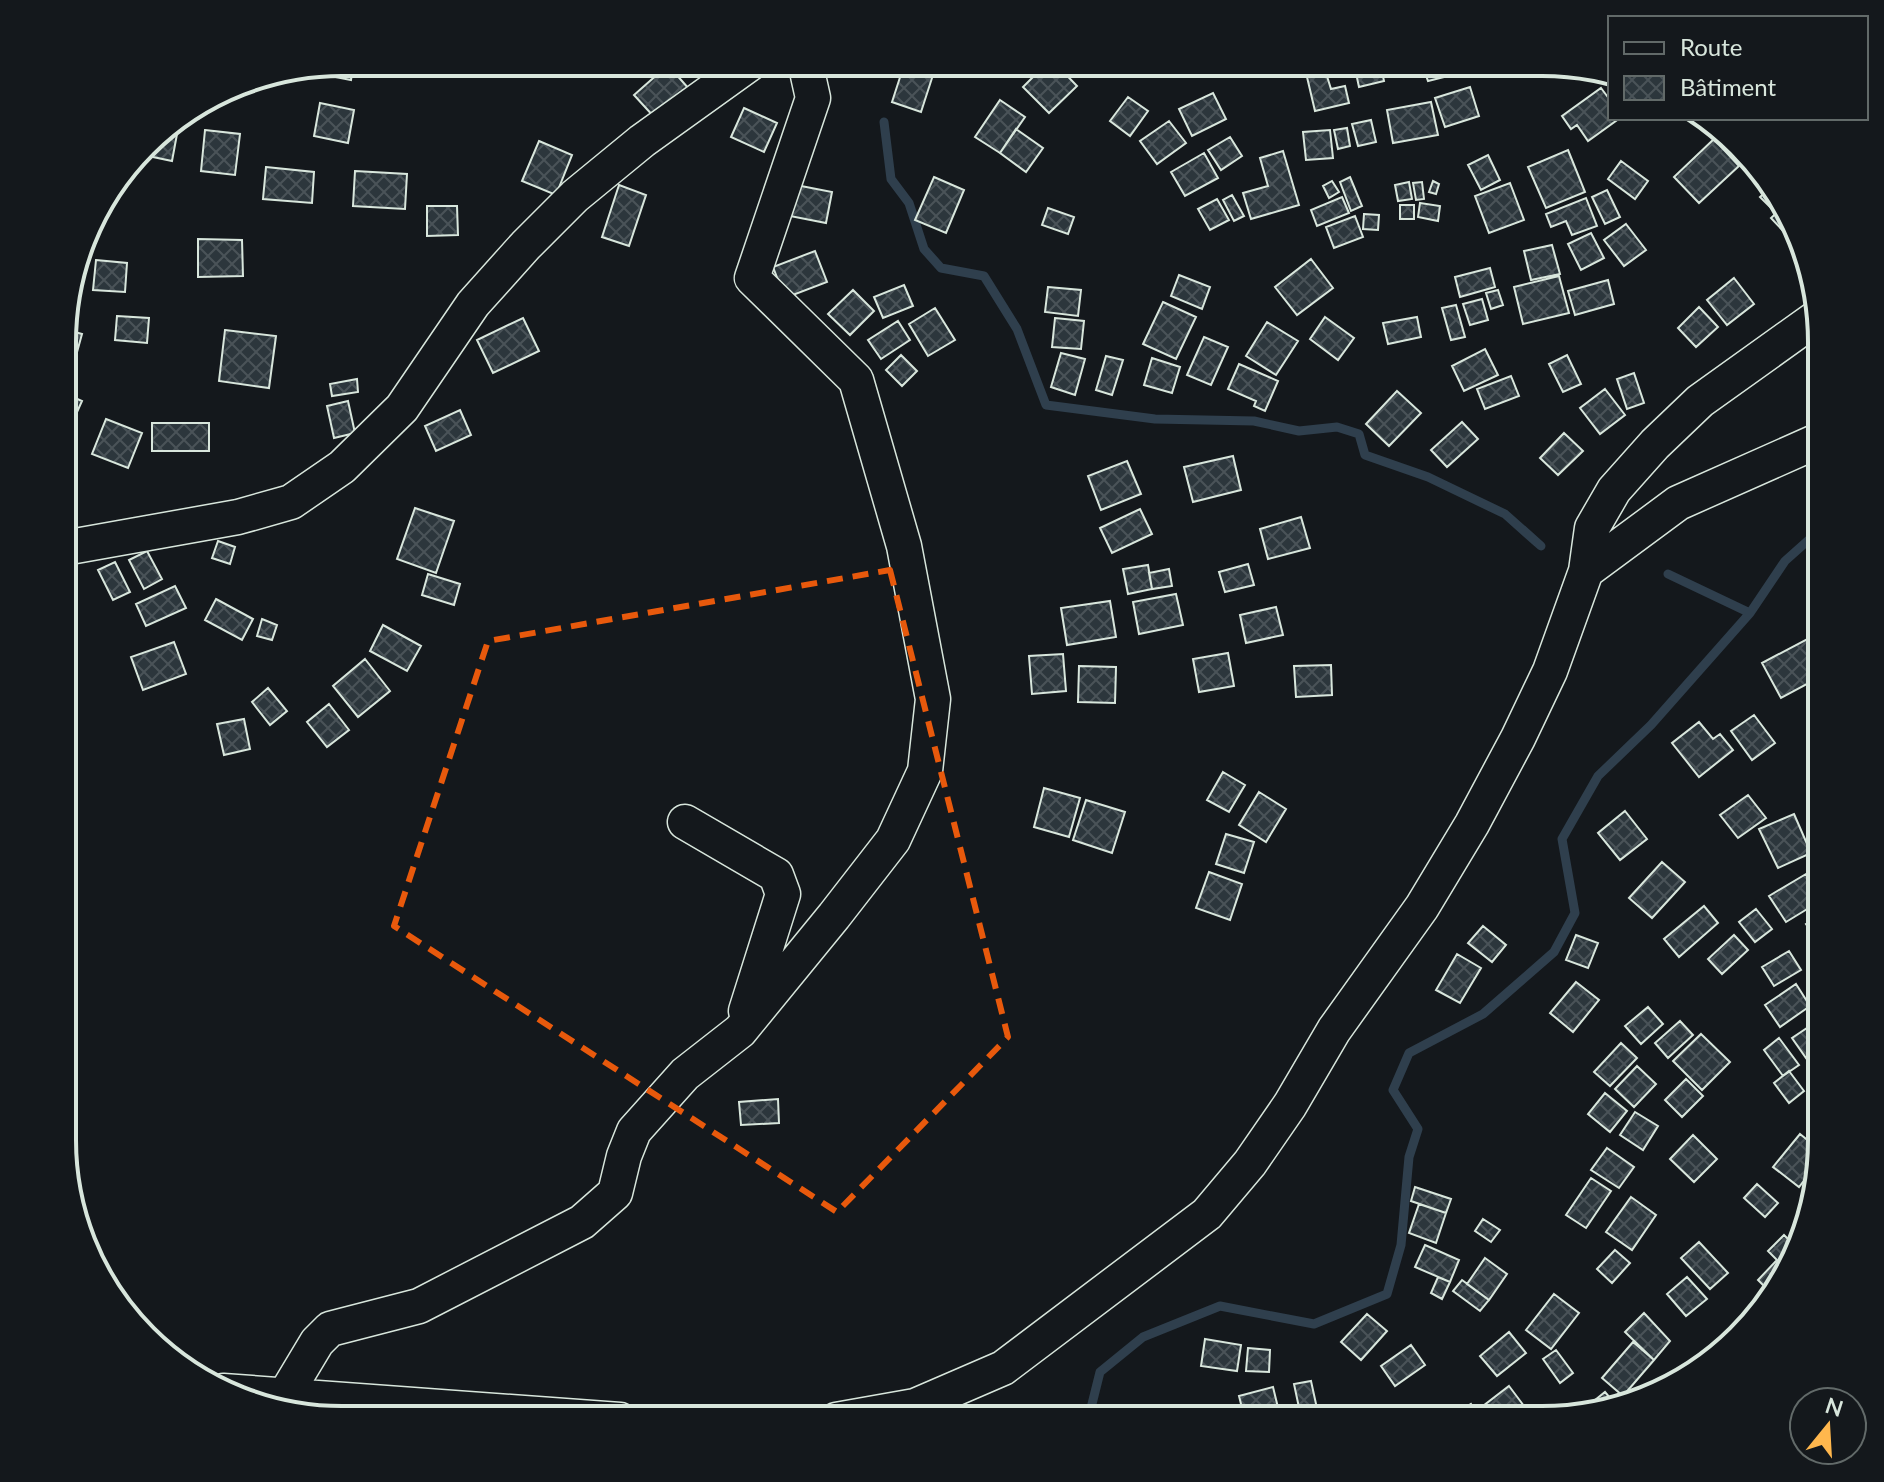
<svg xmlns="http://www.w3.org/2000/svg" width="1884" height="1482" font-family="Lato,sans-serif">
<style>
.lines{fill:none;stroke-linecap:round;stroke-linejoin:round}
.stream{stroke:#2f3f4d;stroke-width:9}
.building{fill:url(#building-cross-hatch);stroke:#d8e6dc;stroke-width:2}
.minor-casing{stroke:#d8e6dc;stroke-width:37}
.minor{stroke:#14181c;stroke-width:34}
.marked{fill:none;stroke:#e8590c;stroke-width:6;stroke-dasharray:16 10;stroke-linejoin:round}
.rim{fill:none;stroke:#d8e6dc;stroke-width:4}
</style>
<defs>
<pattern id="building-cross-hatch" width="8" height="8" patternUnits="userSpaceOnUse" patternTransform="scale(2)"><rect width="8" height="8" fill="#2c363c"/><path d="M0 0l8 8M0 8l8-8" fill="none" stroke="#4a5358"/></pattern>
</defs>
<rect width="100%" height="100%" fill="#14181c"/>
<g class="lines">
<path class="stream" d="M884,122L891,179L909,203L924,249L941,268L984,276L1017,329L1046,405L1155,419L1254,421L1299,431L1337,427L1359,434L1365,455L1428,477L1505,514L1541,546
M1668,574L1750,613
M1088,1420L1100,1372L1143,1337L1220,1306L1314,1324L1387,1294L1401,1245L1409,1157L1418,1129L1393,1090L1409,1053L1483,1014L1554,952L1575,913L1562,839L1598,776L1651,725L1750,613L1785,561L1822,528"/>
</g>
<path class="building" d="M342,62H354L351,80L325,75L327,65Z
M1048,62H1054L1077,86L1049,113L1023,87Z
M1334,62H1380L1384,81L1359,87L1356,73L1337,76Z
M1439,63L1444,77L1428,81L1423,67Z
M668,65L689,89L656,119L634,95Z
M904,65L933,75L921,112L892,102Z
M1326,73L1331,89L1345,86L1349,103L1315,111L1307,77Z
M1470,87L1479,116L1445,127L1435,98Z
M1601,88L1610,100V118H1620L1588,141L1577,125L1571,129L1562,116Z
M1213,93L1226,119L1192,136L1179,109Z
M1128,97L1148,111L1130,136L1110,121Z
M1000,100L1025,117L1000,153L975,137Z
M1431,102L1438,135L1393,143L1387,110Z
M320,103L354,110L348,143L314,136Z
M744,108L777,123L764,152L731,137Z
M1371,120L1376,142L1358,146L1352,124Z
M1169,121L1186,143L1157,164L1140,141Z
M1347,128L1350,146L1338,149L1334,130Z
M1016,129L1043,148L1026,172L1000,153Z
M205,130L240,134L235,175L201,171Z
M1330,130L1333,158L1306,160L1303,132Z
M158,131L177,134L172,161L139,154Z
M1230,137L1242,156L1221,170L1208,150Z
M1714,139L1739,166L1699,203L1674,177Z
M539,141L572,155L556,195L522,181Z
M1568,150L1585,192L1546,208L1528,167Z
M1283,151L1299,205L1251,219L1243,193L1268,186L1260,158Z
M1204,153L1218,178L1185,196L1171,172Z
M1488,155L1500,180L1481,190L1468,165Z
M1621,161L1648,181L1635,199L1608,179Z
M266,167L314,172L312,203L263,199Z
M355,171L407,174L405,209L353,206Z
M934,177L964,190L946,233L915,220Z
M1350,177L1362,206L1351,211L1340,182Z
M1332,181L1339,192L1329,198L1323,186Z
M1433,181L1439,184L1436,194L1429,192Z
M1409,182L1412,199L1398,201L1395,185Z
M1422,182L1424,199L1416,200L1413,183Z
M1510,183L1524,220L1489,233L1475,196Z
M619,185L646,195L629,246L602,237Z
M796,185L832,192L826,223L790,216Z
M1770,188L1781,203L1773,210L1760,197Z
M1607,190L1620,217L1605,224L1592,197Z
M1232,195L1244,216L1234,221L1223,200Z
M1342,197L1349,213L1317,226L1311,210Z
M1586,198L1597,226L1572,235L1566,221L1551,227L1546,214Z
M1217,199L1229,220L1210,230L1198,209Z
M1420,203L1440,206L1438,221L1418,217Z
M1400,205H1414V219H1400Z
M427,206H457L458,235L427,236Z
M1784,206L1793,219L1800,249L1771,218Z
M1048,208L1074,217L1068,234L1042,225Z
M1364,214L1379,215L1378,230L1363,229Z
M1355,216L1363,237L1334,248L1326,227Z
M1626,224L1646,250L1624,266L1604,240Z
M1591,233L1604,258L1581,270L1568,244Z
M198,239L242,240L243,276L198,277Z
M1552,245L1560,274L1531,280L1524,251Z
M815,251L827,282L785,298L773,267Z
M1311,259L1333,288L1297,315L1275,287Z
M96,260L127,263L125,292L93,290Z
M1490,268L1495,287L1460,297L1455,277Z
M1179,275L1210,287L1202,309L1171,296Z
M1559,276L1569,313L1523,324L1514,287Z
M1734,278L1754,304L1727,325L1707,300Z
M1608,280L1614,304L1575,315L1568,291Z
M904,285L913,306L883,318L874,297Z
M1048,287L1081,290L1078,316L1045,312Z
M853,290L874,311L850,335L828,314Z
M1498,290L1503,305L1491,309L1486,293Z
M1482,299L1488,320L1470,325L1463,304Z
M1163,302L1196,317L1176,359L1143,344Z
M1456,305L1465,337L1451,340L1442,308Z
M1699,307L1718,327L1696,347L1678,328Z
M935,308L955,340L928,356L909,324Z
M117,316L149,318L147,343L115,340Z
M1325,317L1354,338L1338,360L1310,339Z
M1417,317L1421,337L1388,344L1383,323Z
M523,318L539,351L493,373L477,340Z
M1055,318L1084,321L1081,349L1052,347Z
M898,321L910,340L881,359L868,340Z
M1267,322L1298,341L1276,375L1246,356Z
M64,329L82,334L74,363L64,361Z
M225,330L276,336L269,388L219,381Z
M1204,337L1228,347L1211,385L1187,375Z
M1485,349L1498,375L1464,391L1452,366Z
M1061,353L1085,359L1075,395L1051,387Z
M901,355L917,371L902,386L886,370Z
M1567,355L1581,384L1563,392L1549,364Z
M1106,356L1123,360L1112,395L1096,390Z
M1152,358L1180,367L1172,393L1144,385Z
M1239,364L1278,381L1265,411L1254,406L1256,401L1228,389Z
M1634,373L1644,403L1627,409L1617,379Z
M1511,376L1519,396L1485,409L1477,389Z
M357,379L358,392L332,396L330,384Z
M1605,389L1625,415L1600,434L1580,408Z
M1397,391L1421,413L1389,446L1366,424Z
M64,393L82,401L64,441Z
M348,401L355,433L334,438L327,406Z
M460,410L471,435L436,451L425,426Z
M106,419L142,433L128,468L92,454Z
M1462,422L1478,439L1447,467L1431,450Z
M152,423H209V451H152Z
M1564,433L1583,451L1558,475L1540,458Z
M1233,456L1241,490L1193,502L1184,467Z
M1127,461L1141,494L1101,510L1088,476Z
M415,508L454,521L436,573L397,559Z
M1140,509L1152,534L1112,553L1100,528Z
M1301,517L1310,548L1268,559L1260,529Z
M218,541L235,547L230,564L212,558Z
M147,551L162,579L144,589L129,560Z
M115,562L130,592L113,600L98,570Z
M1248,564L1254,585L1225,592L1219,572Z
M1148,565L1152,589L1128,594L1123,569Z
M1169,569L1172,586L1152,589L1149,573Z
M428,574L460,584L454,605L422,595Z
M175,586L186,608L146,626L136,604Z
M1176,594L1183,625L1139,634L1133,602Z
M216,599L253,619L242,640L205,620Z
M1110,601L1116,637L1067,645L1061,608Z
M1276,607L1283,635L1246,643L1240,615Z
M262,619L277,625L272,640L257,636Z
M383,625L421,646L407,671L370,651Z
M1815,635L1822,646V676L1781,698L1762,663Z
M64,639L75,668L64,672Z
M174,642L186,674L143,690L131,657Z
M1228,653L1234,686L1199,692L1193,659Z
M1063,654L1066,691L1032,694L1029,656Z
M365,659L390,691L358,717L333,686Z
M1331,665L1332,695L1296,697L1294,666Z
M1079,666L1116,667L1115,703L1078,702Z
M268,688L287,711L270,725L252,702Z
M329,704L349,730L327,747L307,722Z
M1754,715L1775,743L1752,760L1731,731Z
M244,719L250,749L224,755L217,724Z
M1699,722L1713,739L1720,734L1733,750L1699,777L1672,743Z
M1223,772L1245,785L1229,812L1207,800Z
M1044,788L1080,798L1069,837L1034,827Z
M1259,792L1286,809L1266,842L1239,825Z
M1748,795L1766,818L1738,838L1720,815Z
M1086,800L1125,812L1112,853L1073,840Z
M1625,811L1647,839L1620,860L1598,833Z
M1794,814L1811,853L1778,868L1759,829Z
M1226,834L1254,842L1244,873L1216,864Z
M1662,862L1685,882L1652,918L1629,898Z
M1209,872L1242,884L1230,920L1196,908Z
M1806,874L1822,900L1786,922L1769,896Z
M1704,906L1718,923L1679,957L1664,939Z
M1756,909L1772,929L1755,942L1739,922Z
M1822,914V948L1806,924Z
M1483,926L1506,945L1492,962L1468,943Z
M1576,935L1598,943L1588,968L1566,960Z
M1734,935L1748,950L1722,974L1708,959Z
M1789,951L1801,970L1774,986L1762,967Z
M1457,954L1481,968L1460,1003L1436,990Z
M1576,982L1599,1000L1573,1032L1550,1013Z
M1796,984L1810,1006L1780,1027L1765,1005Z
M1648,1007L1663,1024L1641,1044L1625,1026Z
M1819,1020L1821,1024V1047L1806,1058L1792,1038Z
M1680,1021L1693,1035L1668,1058L1655,1043Z
M1701,1034L1730,1062L1702,1090L1673,1061Z
M1779,1038L1799,1065L1783,1076L1764,1050Z
M1621,1043L1637,1058L1610,1086L1594,1072Z
M1637,1066L1656,1084L1634,1107L1615,1089Z
M1789,1071L1804,1091L1789,1103L1774,1083Z
M1686,1079L1703,1096L1682,1117L1665,1100Z
M1605,1093L1627,1111L1610,1132L1588,1114Z
M778,1099L779,1123L741,1125L739,1102Z
M1635,1112L1658,1126L1643,1150L1620,1135Z
M1800,1134L1821,1151V1159L1799,1187L1773,1167Z
M1693,1135L1717,1159L1694,1182L1670,1159Z
M1607,1148L1634,1167L1619,1188L1591,1170Z
M1591,1178L1611,1191L1586,1228L1566,1215Z
M1757,1184L1778,1203L1765,1217L1744,1198Z
M1415,1187L1451,1199L1446,1213L1411,1201Z
M1631,1197L1656,1215L1632,1250L1606,1232Z
M1419,1204L1446,1213L1436,1243L1409,1233Z
M1483,1219L1500,1230L1491,1242L1475,1231Z
M1784,1235L1799,1250L1779,1283L1770,1292L1758,1280L1777,1260L1768,1251Z
M1699,1242L1728,1273L1710,1289L1681,1258Z
M1425,1245L1459,1260L1450,1282L1415,1267Z
M1615,1250L1630,1263L1612,1283L1597,1269Z
M1485,1258L1507,1274L1489,1300L1467,1284Z
M1438,1277L1450,1282L1442,1299L1431,1293Z
M1687,1277L1707,1299L1686,1316L1667,1294Z
M1462,1280L1489,1300L1480,1311L1453,1291Z
M1554,1294L1579,1313L1551,1349L1526,1330Z
M1644,1313L1670,1341L1654,1360L1625,1332Z
M1367,1314L1387,1331L1361,1360L1341,1342Z
M1509,1332L1526,1353L1497,1376L1480,1356Z
M1205,1339L1241,1345L1237,1371L1201,1366Z
M1633,1342L1654,1360L1623,1396L1602,1378Z
M1411,1345L1425,1365L1395,1386L1381,1366Z
M1248,1348L1270,1350L1269,1372L1246,1371Z
M1556,1350L1573,1373L1560,1383L1543,1359Z
M1311,1381L1318,1413L1301,1417L1294,1384Z
M1509,1386L1524,1406L1507,1420H1494L1483,1406Z
M1273,1387L1281,1420H1245L1239,1396Z
M1605,1392L1615,1404L1585,1411L1584,1409Z
M1471,1404L1482,1420H1452L1450,1418Z
M1215,1410L1218,1420H1185Z"/>
<g class="lines">
<g class="minor-casing">
<path id="minor" d="M64,548L238,517L291,502L342,467L402,408L473,304L526,245L575,196L642,141L752,62
M1586,571L1678,503L1822,439
M685,822L776,875L783,894L746,1011
M223,1391L620,1420
M283,1410L284,1397L317,1342L330,1329L419,1306L582,1222L615,1193L624,1156L634,1131L685,1074L740,1031L834,916L893,840L925,771L933,699L904,546L856,380L752,278L813,98L805,62
M836,1420L915,1406L1003,1368L1207,1214L1250,1163L1290,1105L1334,1030L1422,907L1472,824L1518,738L1550,671L1586,571L1592,528L1614,490L1655,444L1700,401L1816,318"/>
</g>
<use href="#minor" class="minor"/>
</g>
<path class="marked" d="M890,570L1008,1037L837,1212L394,926L488,641Z"/>
<path d="M0 0H1884V1482H0ZM342 76H1542A266 266 0 0 1 1808 342V1140A266 266 0 0 1 1542 1406H342A266 266 0 0 1 76 1140V342A266 266 0 0 1 342 76Z" fill="#14181c" fill-rule="evenodd"/>
<path class="rim" d="M342 76H1542A266 266 0 0 1 1808 342V1140A266 266 0 0 1 1542 1406H342A266 266 0 0 1 76 1140V342A266 266 0 0 1 342 76Z"/>
<rect x="1608" y="16" width="260" height="104" fill="#14181c" stroke="#626a69" stroke-width="2"/>
<rect x="1624" y="42" width="40" height="12" fill="#14181c" stroke="#626a69" stroke-width="2"/>
<text x="1680" y="56" font-size="24" fill="#d8e6dc">Route</text>
<rect x="1624" y="76" width="40" height="24" fill="url(#building-cross-hatch)" stroke="#626a69" stroke-width="2"/>
<text x="1680" y="96" font-size="24" fill="#d8e6dc">Bâtiment</text>
<g transform="translate(1828 1426) rotate(18)"><circle r="38" fill="#14181c" stroke="#626a69" stroke-width="2"/>
<path d="M0-6L14 30L0 20L-14 30Z" fill="#ffb74d"/>
<text y="-12" font-size="22" font-weight="bold" text-anchor="middle" fill="#d8e6dc">N</text>
</g>
</svg>
